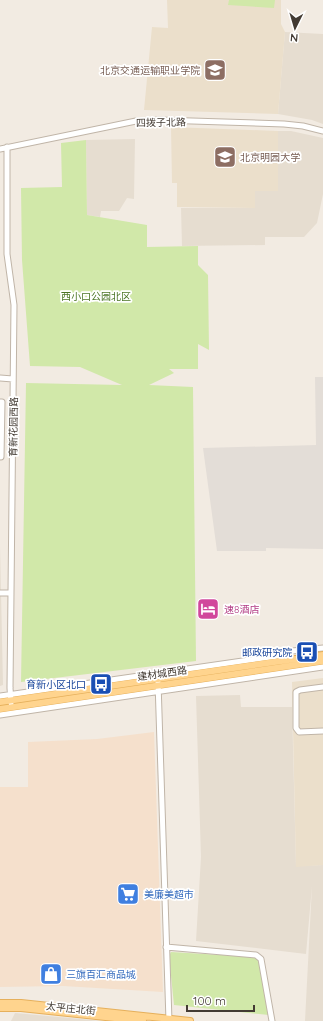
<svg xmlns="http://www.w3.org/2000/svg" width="323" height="1021" font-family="Quicksand,'Noto Sans SC',sans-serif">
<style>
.residential{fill:#e6ddd0}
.commercial{fill:#f5e0cc}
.industrial{fill:#e3ddd7}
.education{fill:#ebdfcb}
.green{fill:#d1e8a9}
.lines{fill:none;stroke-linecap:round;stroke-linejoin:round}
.minor-casing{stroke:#c0b5a8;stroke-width:7}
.major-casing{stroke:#e6b05c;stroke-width:8}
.minor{stroke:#fff;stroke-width:5}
.major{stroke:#ffd48e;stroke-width:6}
.labels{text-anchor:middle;stroke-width:3.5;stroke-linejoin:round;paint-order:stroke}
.education-label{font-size:10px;fill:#785e54;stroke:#fff;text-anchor:end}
.street-label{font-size:10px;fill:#433b33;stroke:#fff}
.park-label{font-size:10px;fill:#4b7525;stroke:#fff}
.hotel-label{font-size:10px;fill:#b23c85;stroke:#fff;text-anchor:start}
.transit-label{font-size:10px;fill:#164399;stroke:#fff;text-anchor:end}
.shop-label{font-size:10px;fill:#366cbe;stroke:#fff;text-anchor:start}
</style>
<rect width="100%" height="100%" fill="#f2ebe2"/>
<path class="residential" d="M285,32L323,34V124L312,120L278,114Z
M278,131H291L323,138V194L317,223L304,237H265V245L182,246L181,208H255V191H278Z
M135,139L134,199L127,198L119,211H101L100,217L87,215L86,140Z
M0,546L3,685L0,686Z
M240,695L241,707H292L296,866L323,865V1021H305L312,886L306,954L196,941L201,857L196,696Z
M15,1013L102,1021H11Z"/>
<path class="commercial" d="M154,732L163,992L63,986L0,987V787H28V742L97,739Z"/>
<path class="industrial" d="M315,377H323V549L266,548V551H217L203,448L316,445Z"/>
<path class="education" d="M167,0H281V24L285,32L278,114L144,110L152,27L168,28Z
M171,127L278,131V191H255V208L177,207V183H172Z
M323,678V865L296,867L292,682Z"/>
<path class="green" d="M229,0H275L274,8L228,5Z
M86,140L87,215L147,225V247L198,246V265L208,275L209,350L198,344V369H169L174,373L149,385L193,387L196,661L21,682L26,383L122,385L80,367L30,366L22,260L21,188L62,187L61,143Z
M171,952L254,957L260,960L269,1015L174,1005L169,956Z"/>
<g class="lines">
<g class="minor-casing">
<path id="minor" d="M7,147V254L14,305L10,688L11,703
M0,149L136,121L160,120L284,124L303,126L323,131
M0,378L13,379
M0,402H2L1,457
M0,593H11
M158,682L169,1021
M323,687L300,690L296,692V728L299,732L323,731
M0,696L277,656L292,651L323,648
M0,715L323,667
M166,947L256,955L261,959L272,1021"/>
</g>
<g class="major-casing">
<path id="major" d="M0,702L323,655
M0,709L323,661
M0,1003H21L190,1021
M0,1008H21L143,1021"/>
</g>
<use href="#minor" class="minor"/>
<use href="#major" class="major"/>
</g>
<defs>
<g id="school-square" transform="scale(1.15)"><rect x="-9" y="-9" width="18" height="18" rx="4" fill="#8d6e63" stroke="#fff"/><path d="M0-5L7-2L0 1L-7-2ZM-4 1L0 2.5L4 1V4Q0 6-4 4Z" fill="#fff"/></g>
<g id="university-square" transform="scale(1.15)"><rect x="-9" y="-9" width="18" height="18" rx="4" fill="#8d6e63" stroke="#fff"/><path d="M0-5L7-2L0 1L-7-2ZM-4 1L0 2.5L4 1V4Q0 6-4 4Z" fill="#fff"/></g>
<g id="hotel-square" transform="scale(1.15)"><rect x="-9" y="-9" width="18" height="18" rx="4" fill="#d1479c" stroke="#fff"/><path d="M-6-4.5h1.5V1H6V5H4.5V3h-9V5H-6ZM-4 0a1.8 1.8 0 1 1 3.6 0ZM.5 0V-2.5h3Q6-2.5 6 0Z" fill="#fff"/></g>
<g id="bus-square" transform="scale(1.15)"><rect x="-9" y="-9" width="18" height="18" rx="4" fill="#1a4fb4" stroke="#fff"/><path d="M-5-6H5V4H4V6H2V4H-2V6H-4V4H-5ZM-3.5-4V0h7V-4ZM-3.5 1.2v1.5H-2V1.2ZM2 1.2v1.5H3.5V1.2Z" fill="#fff"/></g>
<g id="supermarket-square" transform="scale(1.15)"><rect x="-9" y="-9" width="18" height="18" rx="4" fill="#3f7fe0" stroke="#fff"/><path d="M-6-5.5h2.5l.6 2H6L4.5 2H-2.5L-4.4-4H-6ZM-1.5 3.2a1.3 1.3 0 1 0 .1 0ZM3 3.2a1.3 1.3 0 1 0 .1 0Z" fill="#fff"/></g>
<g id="shop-square" transform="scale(1.15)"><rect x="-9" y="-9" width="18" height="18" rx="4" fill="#3f7fe0" stroke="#fff"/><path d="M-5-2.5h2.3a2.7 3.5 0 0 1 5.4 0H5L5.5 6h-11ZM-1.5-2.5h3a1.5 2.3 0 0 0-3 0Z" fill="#fff"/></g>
</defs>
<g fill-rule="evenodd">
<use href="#school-square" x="215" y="70"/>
<use href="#university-square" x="225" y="157"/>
<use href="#hotel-square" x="208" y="609"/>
<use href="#bus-square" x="307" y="652"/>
<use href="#bus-square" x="101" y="684"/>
<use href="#supermarket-square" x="128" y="894"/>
<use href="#shop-square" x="51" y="974"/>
</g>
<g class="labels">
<g class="education-label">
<text x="200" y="74">北京交通运输职业学院</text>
<text x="240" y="161" text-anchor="start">北京明园大学</text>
</g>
<g class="street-label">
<text transform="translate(161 122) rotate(-1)" y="4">四拨子北路</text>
<text transform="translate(13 427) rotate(-89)" y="4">育新花园西路</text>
<text transform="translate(162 673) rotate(-8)" y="4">建材城西路</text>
<text transform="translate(71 1008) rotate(6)" y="4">太平庄北街</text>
</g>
<g class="park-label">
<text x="96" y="300">西小口公园北区</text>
</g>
<g class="hotel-label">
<text x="224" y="613">速8酒店</text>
</g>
<g class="transit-label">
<text x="292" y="656">邮政研究院</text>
<text x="86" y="688">育新小区北口</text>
</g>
<g class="shop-label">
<text x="144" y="898">美廉美超市</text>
<text x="66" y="978">三旗百汇商品城</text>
</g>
</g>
<g transform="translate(295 28) rotate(185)" stroke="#ffffff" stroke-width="3" paint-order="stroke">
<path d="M0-3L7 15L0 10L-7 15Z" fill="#433b33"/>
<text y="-6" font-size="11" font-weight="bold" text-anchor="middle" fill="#433b33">N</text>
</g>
<path d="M187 1005v6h67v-6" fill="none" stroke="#433b33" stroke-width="2"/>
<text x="193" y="1005" font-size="12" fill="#433b33" stroke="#ffffff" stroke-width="3" paint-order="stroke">100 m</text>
</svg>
